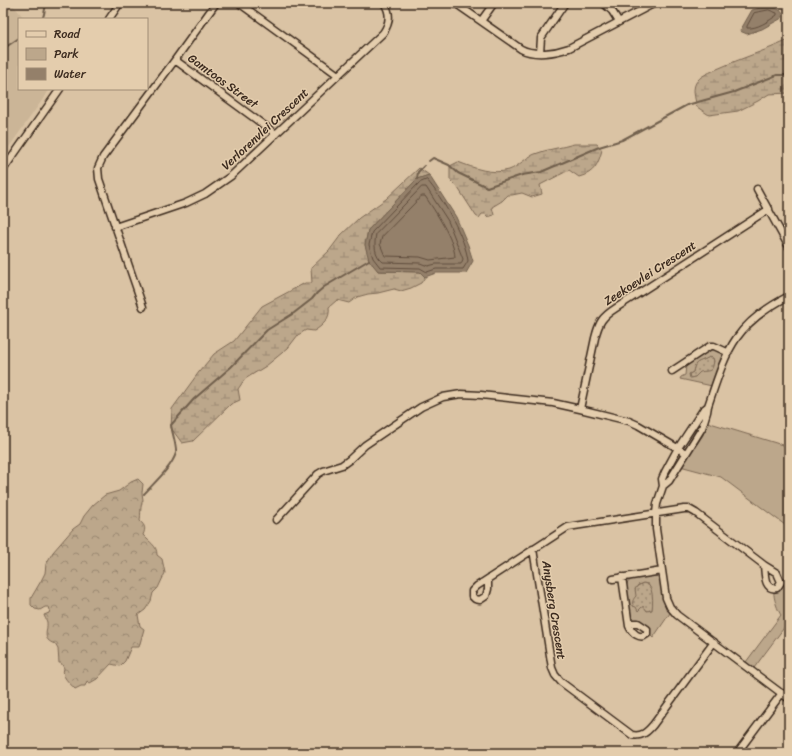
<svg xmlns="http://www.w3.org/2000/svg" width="792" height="756" font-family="Sriracha,sans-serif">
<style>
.built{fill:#cbb597}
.grass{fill:url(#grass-dots);stroke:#7c6854}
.forest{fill:url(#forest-crowns);stroke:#7c6854}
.wetland{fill:url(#wetland-marsh);stroke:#7c6854}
.park{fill:#bca78b;stroke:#7c6854;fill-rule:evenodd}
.water{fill:#94806a;stroke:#705e4c}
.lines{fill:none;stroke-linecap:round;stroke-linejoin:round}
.shore{stroke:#5f4c3c;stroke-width:1}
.stream{stroke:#705e4c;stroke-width:2}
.street-casing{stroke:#3b2a1e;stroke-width:9}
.street{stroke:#e4cdad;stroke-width:6}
.labels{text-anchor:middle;stroke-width:3;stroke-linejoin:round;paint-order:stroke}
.street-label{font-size:12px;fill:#3b2a1e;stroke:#e4cdad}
</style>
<defs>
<pattern id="grass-dots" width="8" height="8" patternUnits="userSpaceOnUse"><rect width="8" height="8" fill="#bca78b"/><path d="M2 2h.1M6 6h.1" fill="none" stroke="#9a8871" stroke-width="1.8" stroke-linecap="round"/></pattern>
<pattern id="forest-crowns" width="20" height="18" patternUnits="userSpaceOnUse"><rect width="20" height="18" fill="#bca78b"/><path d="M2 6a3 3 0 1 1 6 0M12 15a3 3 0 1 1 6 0" fill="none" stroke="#9a8871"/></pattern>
<pattern id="wetland-marsh" width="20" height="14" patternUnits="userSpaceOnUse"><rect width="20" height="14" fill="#bca78b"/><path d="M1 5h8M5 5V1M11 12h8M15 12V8" fill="none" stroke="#9a8871"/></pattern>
</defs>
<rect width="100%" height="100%" fill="#dac3a4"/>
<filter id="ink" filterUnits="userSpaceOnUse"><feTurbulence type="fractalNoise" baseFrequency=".025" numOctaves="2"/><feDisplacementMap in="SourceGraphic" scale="8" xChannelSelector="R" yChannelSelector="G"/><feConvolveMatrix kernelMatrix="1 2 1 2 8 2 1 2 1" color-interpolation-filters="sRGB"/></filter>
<g filter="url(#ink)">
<path class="built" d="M3,3H11L25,19H19V89H50L4,154Z"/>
<path class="grass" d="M709,357L713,358L714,361C713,368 711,373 703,372L695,377L690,378L688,377L689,374L693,372C695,358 700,363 709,357Z
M643,583C655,585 654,601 652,610L647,611L644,607H642L638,611L633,606L632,602L636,587Z"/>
<path class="forest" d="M138,479L143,484L142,493L143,500C140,506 141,514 140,521C145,526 146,528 143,535C150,543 157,545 157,555L162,559L165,573L158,588L153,593L151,601L145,610L138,615L140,626L144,629L139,647H131L125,661L120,666L111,664L97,679L90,683L87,681L85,686H81L75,689C69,682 61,677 64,668L61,663H59L58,649L55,644C41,639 48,632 47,622C46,619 45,618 44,615L49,613L50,610L49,607H45L40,610L35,609L31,605V598L41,581L45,573L46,564L53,552L73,529L80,524L84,516L93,505L105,495L119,491L131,482Z"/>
<path class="wetland" d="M789,40V93L769,94L758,101L738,111L709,115L697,107C695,98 691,87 698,80C702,75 711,72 717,69C741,58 765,51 789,40Z
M574,144H597L602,150C598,165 594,173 579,177L569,170L540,185L542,194L532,197L522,193L512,195H508L502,201L492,207L494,215L488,217L485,214H482L479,218L476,216L458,188L450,180V166L458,162C474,168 492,175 509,170C518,167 526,157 535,154C547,149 561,148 574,144Z
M419,168L429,175L417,179L368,230L365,245L378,271L420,272L425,277L421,283L411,288L401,291L394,289L378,293L368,294L357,297L349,303L337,300L329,307C331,319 322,326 314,331L306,330L298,335L288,348L266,366L245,379L238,389L240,400L231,404L193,441L182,443L171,428L172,409L199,372L214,354L234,341L262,306L305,283H312L311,268L329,251L341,235L359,218L386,199Z"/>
<path class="park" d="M710,350H715L720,352L722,355L712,386L680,379L681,377L685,375L686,365ZM709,357L713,358L714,361C712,373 710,370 700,372L695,377L690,378L689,374L693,372C695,359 700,363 709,357Z
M707,422L789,447V461L785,471L789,474V528L721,477L680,466L692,447L697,444L703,435L704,429Z
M653,575C655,576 657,576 659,578C664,585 660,601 670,613L653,638L650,635C652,621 638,624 631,617L626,586C629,576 644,577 653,575ZM643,583L648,584L651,589C653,596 653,603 652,610L647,611L644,607H642L638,611L636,607L633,606C632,602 633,599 636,596L635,589L638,585Z
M789,577V621L754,668L746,662L781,615C778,611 773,597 774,592C782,590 785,585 784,578Z"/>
<path class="water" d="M769,6L780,10L783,14L782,18L762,29L747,34L740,31L752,10Z
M429,175L456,217L468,245L473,261L466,273H436L425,277L420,272L378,271L369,260L365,245L368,230L417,179Z"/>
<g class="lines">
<path class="shore" d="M769,10L777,13V15C769,21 757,29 747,28V26L754,13Z
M427,180C442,197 466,239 468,261L463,269H436L427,272L420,268L380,267L373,258L369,245L372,232L419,183Z
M422,187H426L448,221L463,259L461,264H436L428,266L420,263L383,262C374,255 374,245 376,234Z
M422,196H425C435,211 454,239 455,257L430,260L420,257L385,256L380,244L382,237Z"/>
<path class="stream" d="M42,19C45,15 44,8 47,3
M3,49L19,38
M429,161L433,158L449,165L458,173L487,187L522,175L541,172L599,147L622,140L687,105L734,92L777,75H789
M417,179L418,172L424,166
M144,494C154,483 172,467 176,453C177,447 172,432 171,425L194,399L231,367L267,330L294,313L312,299L317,293L324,287L369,260"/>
<g class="street-casing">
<path id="street" d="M239,3L338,75
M455,3L521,49C534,56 555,53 569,48L655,3
M603,3L612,11L619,22
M109,19L120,3
M481,21L494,3
M540,53L541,38L565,3
M175,60L276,134
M3,170L60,89
M757,189L789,247
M115,227L186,203L205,194L231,176L383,33C390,23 391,13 384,3
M143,307L99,179L98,168L103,157L175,60L216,3
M672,371L710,346H714L727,352
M708,406L703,410L678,448L665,472L662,479L663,486L657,504L656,513V529L666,598L670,607L677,615L789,699
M580,409L595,338C599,322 602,317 616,308L769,209
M663,486L669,481L702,428L707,412L708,406C727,350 733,325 789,296
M276,520L318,474L323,471L342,465L349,460L365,445L421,407L443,397L461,394L481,395L553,403L580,409L629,421L638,425L686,453
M533,549L552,668L555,675L561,682L632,735C642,737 647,732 653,725L714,642
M622,577L629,626C632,633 640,640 647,634V629L638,623H629
M613,579L662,571
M488,580V589L486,596L480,600L475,599L472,596V591L477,586L568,527L684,509H689L696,513L764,565L777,573L781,582L777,588C764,591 765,574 764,565
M737,753L782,693"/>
</g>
<use href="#street" class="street"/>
</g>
</g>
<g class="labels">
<g class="street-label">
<text transform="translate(223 81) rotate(36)" y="4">Gamtoos Street</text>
<text transform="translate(265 129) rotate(-43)" y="4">Verlorenvlei Crescent</text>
<text transform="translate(650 273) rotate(-33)" y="4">Zeekoevlei Crescent</text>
<text transform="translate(554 610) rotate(81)" y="4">Anysberg Crescent</text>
</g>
</g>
<rect width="792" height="756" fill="none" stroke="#e4cdad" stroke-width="16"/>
<rect x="8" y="8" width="776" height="740" fill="none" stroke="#3b2a1e" stroke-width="1.5" filter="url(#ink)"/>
<rect x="18" y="18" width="130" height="72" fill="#e4cdad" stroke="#a08c74"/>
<rect x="26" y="31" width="20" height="6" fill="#e4cdad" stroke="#a08c74"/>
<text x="54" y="38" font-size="12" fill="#3b2a1e">Road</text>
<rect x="26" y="48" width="20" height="12" fill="#bca78b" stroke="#a08c74"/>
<text x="54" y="58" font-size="12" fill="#3b2a1e">Park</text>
<rect x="26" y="68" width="20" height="12" fill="#94806a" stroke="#a08c74"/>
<text x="54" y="78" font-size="12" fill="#3b2a1e">Water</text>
</svg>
